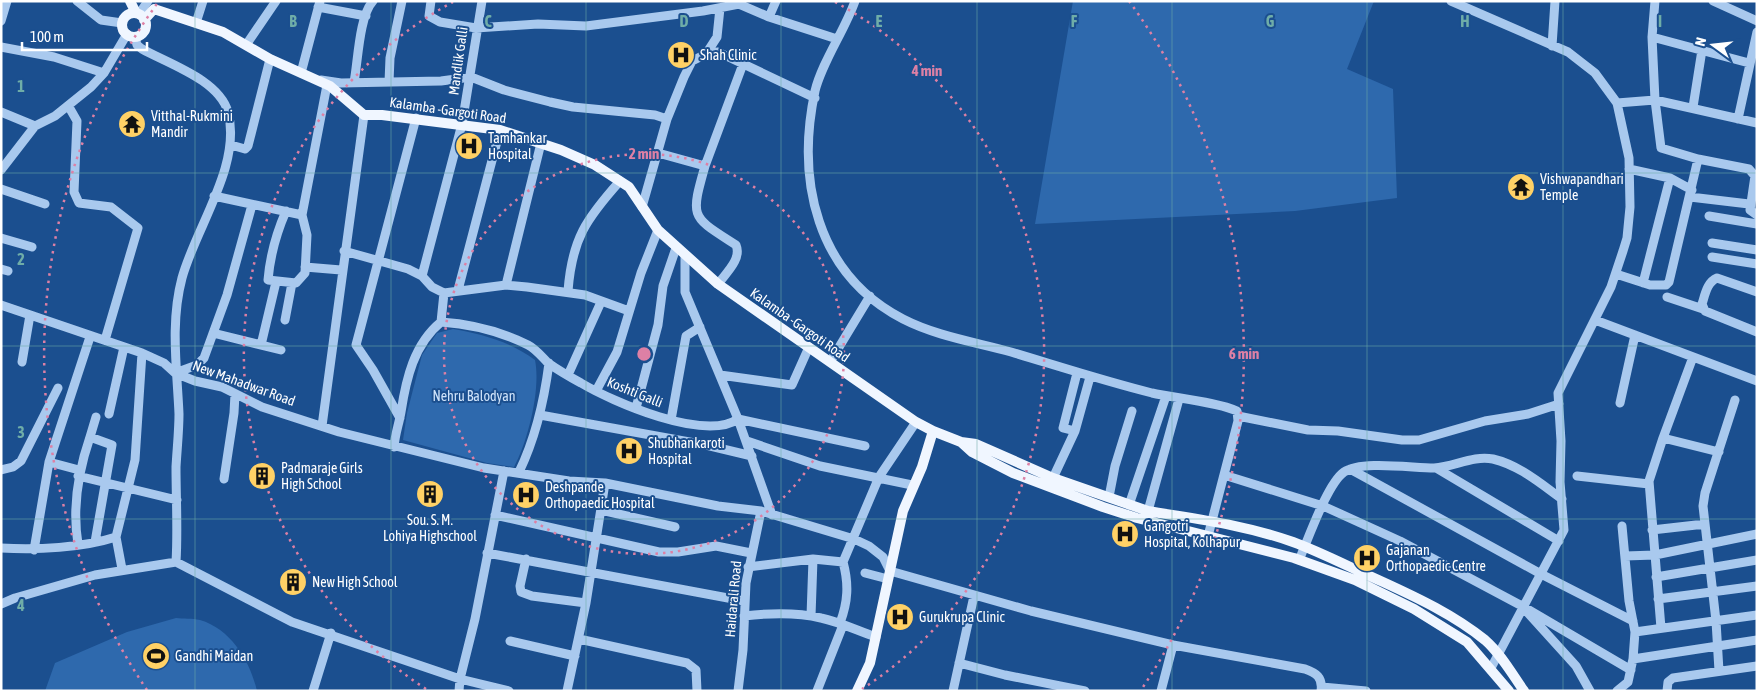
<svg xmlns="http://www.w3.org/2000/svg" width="1758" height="692" font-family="'Asap Condensed',sans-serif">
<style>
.green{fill:#2e69ad}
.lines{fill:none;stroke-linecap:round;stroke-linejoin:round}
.minor{stroke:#a9c9ee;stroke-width:9}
.major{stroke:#f0f6ff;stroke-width:10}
.grid{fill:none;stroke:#6fada8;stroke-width:1;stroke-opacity:0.55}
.ring{fill:none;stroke:#dd80a5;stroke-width:2.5;stroke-dasharray:2.5 5}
.labels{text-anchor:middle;stroke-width:4;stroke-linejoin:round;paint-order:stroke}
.poi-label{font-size:14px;fill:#fff;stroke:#1b4f8f;text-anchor:start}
.street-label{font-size:14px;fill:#fff;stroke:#1b4f8f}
.park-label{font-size:14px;fill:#cfe3fa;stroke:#1b4f8f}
.grid-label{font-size:16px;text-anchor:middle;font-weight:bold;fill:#6fada8;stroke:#1b4f8f;stroke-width:4;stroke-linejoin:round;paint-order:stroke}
.centre{fill:#dd80a5;stroke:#1b4f8f;stroke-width:2.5}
.ring-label{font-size:15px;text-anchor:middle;font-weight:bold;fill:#dd80a5;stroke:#1b4f8f;stroke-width:4;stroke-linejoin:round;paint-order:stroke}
</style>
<rect width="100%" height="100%" fill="#1b4f8f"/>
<path class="green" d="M1073,1H1374L1347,69L1393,89L1397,198L1295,211L1035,224Z
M453,329C482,334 511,342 535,360C541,389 528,441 514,467L487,463L403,440L407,413L422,355L437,333Z
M176,618C183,619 192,618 200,620C231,629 250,661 257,691H45L55,663L127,632Z"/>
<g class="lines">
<path class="minor" d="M77,1L101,20L122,23
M431,1L429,16L440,22L476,28L538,24L586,26L703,11L739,4L741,1
M482,1L462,124L422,276L432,287L444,293L506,285L527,287L585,295L629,311
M855,1C845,30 822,62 815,91C796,180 816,274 903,319C936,336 975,342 1011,352C1058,366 1104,381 1152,393C1175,398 1218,402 1237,411L1238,421L1208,536
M1451,1L1568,52L1595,73L1617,103L1629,158L1630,207L1627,238L1623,251L1611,287L1558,393L1561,441L1560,482L1564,530L1491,668
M1655,1L1652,37L1655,100L1661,148L1698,159L1749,169L1755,176L1750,210L1757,215
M1713,1L1757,21
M739,4L769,17L837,39
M318,7L366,16
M139,14L148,1
M769,17L776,1
M1,21L7,1
M196,23L203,1
M1652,37L1749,63
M246,45L276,1
M1552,46L1555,1
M1,47L54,57L104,73
M706,54L717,37L720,8
M301,73L320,1
M321,80L341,83L441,81L471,77L504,90L550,102L573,107L655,115L667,119
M354,82C358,62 359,16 373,1
M389,82L390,58L402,1
M1617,103L1655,100L1757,123
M69,107L77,121L74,192L79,203L111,207L138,228L105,340
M1693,107L1702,50
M1,112L35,126
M1738,119L1757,32
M231,145L245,149L248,146L270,59
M658,153L705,166L743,64
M705,166C690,219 691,216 736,245C742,259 726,273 718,284
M1629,169L1670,178L1692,190
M1,170L35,126L55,116L91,87L104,73L127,34
M1,189L45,204
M214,196L302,215L327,85
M1690,197L1749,204
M642,207L667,119L684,77L692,61L706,54L718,52L815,98
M286,211C276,234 270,256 268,280L296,283L305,273L307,235L302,215
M1709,216L1757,224
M1,238L32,247
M1712,243L1757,250
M344,251L408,269L422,276
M685,256V292L738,419L772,515
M1712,257L1757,264
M305,267L341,270
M1,269L8,271
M1616,274L1650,285H1666L1669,282L1698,159
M1643,283L1670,178
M506,285L541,143
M458,290L500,130
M568,291C572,239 586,219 620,181
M1757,292L1717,278C1707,282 1705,295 1702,304L1705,311L1757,332
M1667,297L1703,309
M1,305L142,353L164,363L175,373L195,381L222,387L262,407L339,432L484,468L569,481L605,483L718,506L761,511L854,539L869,546L883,557L890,571L1031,611L1173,645L1161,691
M285,320L292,283
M1595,320L1757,381
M441,322C470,324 502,332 528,345C536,349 542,357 548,363C558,370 570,377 581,383C613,402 705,442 738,419L865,446
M213,333L281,350
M261,345L276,282
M22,362L30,315
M830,362L870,296
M175,373L197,365L204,358L227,295L252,205
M568,375L601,302
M720,375L792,385L809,347
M596,391L617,352L641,273L658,230
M1620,403L1635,335
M636,408L658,325L663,286L676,248
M109,414L124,347
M540,415L706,445L752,456
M1238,416L1308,430L1338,431L1402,440H1419L1485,421L1528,414L1559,404
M400,418L373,370L356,345L416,118
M671,420L686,336L700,327
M322,426L364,115
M1075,431L1063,428L1077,373
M90,437L96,417
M1663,438L1719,452
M747,441L820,466L912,485
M394,447C395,434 399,424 401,412C406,379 414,344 441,322L444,293
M49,462L79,470
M1436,468L1559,541
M1350,469L1541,574L1633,621
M1,470L13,467L21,461L58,388
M519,472C536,437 544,402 549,363
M1224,475L1323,506L1400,541L1522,606L1631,670
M78,476L177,500
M1577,476L1649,484
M1053,478L1075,431L1090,377
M224,479L234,413L235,394
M1109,497L1115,466L1132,411
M1129,505L1166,396
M601,510L675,527
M1148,511L1179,399
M495,515L659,552H678L716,546L751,553
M1652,530L1705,524
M116,537L122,569
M78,544C72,507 78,472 90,437L112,445L95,542
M1,548C37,550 82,548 116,537L135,460L142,353
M34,550L49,462L90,337
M487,553L744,601
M1625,556L1655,555L1757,534
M526,559L520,586L521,592L532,596L586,603
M1299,560C1308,540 1327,484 1344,472C1361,460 1412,468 1434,468C1454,467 1473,455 1493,459C1519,465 1541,484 1562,499
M176,562L292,622L460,679L509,691
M748,567L813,559L843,562L879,477L916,422
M865,573L888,579
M1656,577L1757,560
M1658,599L1757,586
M1,604L15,598L95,575L176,562C178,530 176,499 176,467C177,449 179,431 179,414C177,368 170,323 182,278C196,227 242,165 228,112C219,80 169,64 142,49L137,45L135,37
M1528,613L1576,666L1590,691
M744,616C769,613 796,612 821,618C840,622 858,631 876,637
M811,616L813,559
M840,623C848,602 849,584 843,562
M1661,628L1649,481L1663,438L1693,357
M1635,632L1757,615
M579,639L687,663L696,670L697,691
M510,641L575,656
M1173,645L1305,669C1316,673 1323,677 1321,691
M1633,659L1757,640
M959,663L1005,675L1085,691
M1719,671L1716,621L1703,506L1705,493L1735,400
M1322,687L1366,691
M313,691L331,633
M459,691L460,679L475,619L504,471
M567,691L586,603L605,483
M738,691L743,650L746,583L761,511
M817,691L843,625
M953,691L974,596
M1617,691L1628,682L1633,659L1635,632L1629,601L1622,526
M1667,691L1668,682L1673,678L1757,666"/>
<path class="major" d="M130,1L136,13
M122 25a12 12 0 1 1 24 0a12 12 0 1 1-24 0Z
M144,20L154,9L223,32L270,59L330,86L364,115H382L500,130L561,150L595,165L629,187L658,230L718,284L916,422L933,431L961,442L976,444L1053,478L1148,511C1196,519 1246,525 1293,542C1323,553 1353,569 1383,582C1418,598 1454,615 1485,640C1501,654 1512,674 1524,691
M961,442L972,452L1013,473L1103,507L1137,518L1294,558L1355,580L1414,609L1467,642L1509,691
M857,691L870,663L903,511L922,467L933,431"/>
</g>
<path class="grid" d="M195,1V691M391,1V691M586,1V691M781,1V691M977,1V691M1172,1V691M1367,1V691M1563,1V691M1,173H1757M1,346H1757M1,519H1757"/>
<g class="ring">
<circle cx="644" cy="354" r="200"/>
<path d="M426 689A400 400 0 0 1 453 2M835 2A400 400 0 0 1 862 689"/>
<path d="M147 690A600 600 0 0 1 159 1M1129 1A600 600 0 0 1 1141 690"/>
</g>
<defs>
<g id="hospital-disc" transform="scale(1.4375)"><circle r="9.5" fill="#ffd166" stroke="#1b4f8f"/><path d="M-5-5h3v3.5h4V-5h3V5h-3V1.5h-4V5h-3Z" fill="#111"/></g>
<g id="temple-disc" transform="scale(1.4375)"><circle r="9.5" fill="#ffd166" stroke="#1b4f8f"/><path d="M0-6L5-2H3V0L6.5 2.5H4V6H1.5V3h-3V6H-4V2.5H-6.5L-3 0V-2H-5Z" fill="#111"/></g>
<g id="building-disc" transform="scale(1.4375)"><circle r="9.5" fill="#ffd166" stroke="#1b4f8f"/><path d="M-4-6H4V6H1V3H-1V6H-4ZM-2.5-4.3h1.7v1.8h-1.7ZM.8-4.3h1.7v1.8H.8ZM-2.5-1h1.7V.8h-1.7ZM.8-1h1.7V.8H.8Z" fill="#111"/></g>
<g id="stadium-disc" transform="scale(1.4375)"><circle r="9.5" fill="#ffd166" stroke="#1b4f8f"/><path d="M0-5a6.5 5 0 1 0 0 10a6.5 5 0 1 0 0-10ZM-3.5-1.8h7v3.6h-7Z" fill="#111"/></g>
</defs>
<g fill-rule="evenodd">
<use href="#hospital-disc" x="681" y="55"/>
<use href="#temple-disc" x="132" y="124"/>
<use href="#hospital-disc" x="469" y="146"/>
<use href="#temple-disc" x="1521" y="187"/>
<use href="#hospital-disc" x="629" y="451"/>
<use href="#building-disc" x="262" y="476"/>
<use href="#building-disc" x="430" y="494"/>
<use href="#hospital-disc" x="526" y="495"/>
<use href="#hospital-disc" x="1125" y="534"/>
<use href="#hospital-disc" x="1367" y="558"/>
<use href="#building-disc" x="293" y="582"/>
<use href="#hospital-disc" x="900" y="617"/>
<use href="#stadium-disc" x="156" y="656"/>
</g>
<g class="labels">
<g class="poi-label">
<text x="700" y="60">Shah Clinic</text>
<text x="151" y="121">Vitthal-Rukmini<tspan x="151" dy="16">Mandir</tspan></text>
<text x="488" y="143">Tamhankar<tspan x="488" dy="16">Hospital</tspan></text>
<text x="1540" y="184">Vishwapandhari<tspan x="1540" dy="16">Temple</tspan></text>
<text x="648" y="448">Shubhankaroti<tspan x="648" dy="16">Hospital</tspan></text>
<text x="281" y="473">Padmaraje Girls<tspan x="281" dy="16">High School</tspan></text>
<text x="545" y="492">Deshpande<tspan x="545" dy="16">Orthopaedic Hospital</tspan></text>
<text x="430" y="525" text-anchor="middle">Sou. S. M.<tspan x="430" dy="16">Lohiya Highschool</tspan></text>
<text x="1144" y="531">Gangotri<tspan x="1144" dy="16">Hospital, Kolhapur</tspan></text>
<text x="1386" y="555">Gajanan<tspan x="1386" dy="16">Orthopaedic Centre</tspan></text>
<text x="312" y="587">New High School</text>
<text x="919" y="622">Gurukrupa Clinic</text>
<text x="175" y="661">Gandhi Maidan</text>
</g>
<g class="street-label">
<text transform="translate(458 61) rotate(-82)" y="5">Mandlik Galli</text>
<text transform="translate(448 110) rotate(8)" y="5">Kalamba -Gargoti Road</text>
<text transform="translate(800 325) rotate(35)" y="5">Kalamba -Gargoti Road</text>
<text transform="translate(244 383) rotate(20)" y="5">New Mahadwar Road</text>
<text transform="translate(635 392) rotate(22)" y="5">Koshti Galli</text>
<text transform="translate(733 599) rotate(-85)" y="5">Haidarali Road</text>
</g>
<g class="park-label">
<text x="474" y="401">Nehru Balodyan</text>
</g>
</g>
<g class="grid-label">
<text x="293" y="27">B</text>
<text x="488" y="27">C</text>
<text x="684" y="27">D</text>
<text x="879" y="27">E</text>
<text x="1074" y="27">F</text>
<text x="1270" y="27">G</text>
<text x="1465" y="27">H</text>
<text x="1660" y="27">I</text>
<text x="21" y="92">1</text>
<text x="21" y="265">2</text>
<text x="21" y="438">3</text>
<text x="21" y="611">4</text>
</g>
<circle cx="644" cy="354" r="8" class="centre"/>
<g class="ring-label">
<text x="927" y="76">4 min</text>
<text x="644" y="159">2 min</text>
<text x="1244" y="359">6 min</text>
</g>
<rect width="1758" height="692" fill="none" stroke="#ffffff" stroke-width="5"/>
<g transform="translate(1713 45) rotate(285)" stroke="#1b4f8f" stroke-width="4" paint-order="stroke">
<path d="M0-4L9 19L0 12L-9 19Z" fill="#ffffff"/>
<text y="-8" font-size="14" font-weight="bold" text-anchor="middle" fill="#ffffff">N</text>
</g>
<path d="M22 42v8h125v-8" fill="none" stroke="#ffffff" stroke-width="2.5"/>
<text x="30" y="42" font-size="15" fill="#ffffff" stroke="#1b4f8f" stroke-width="4" paint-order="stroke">100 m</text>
</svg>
